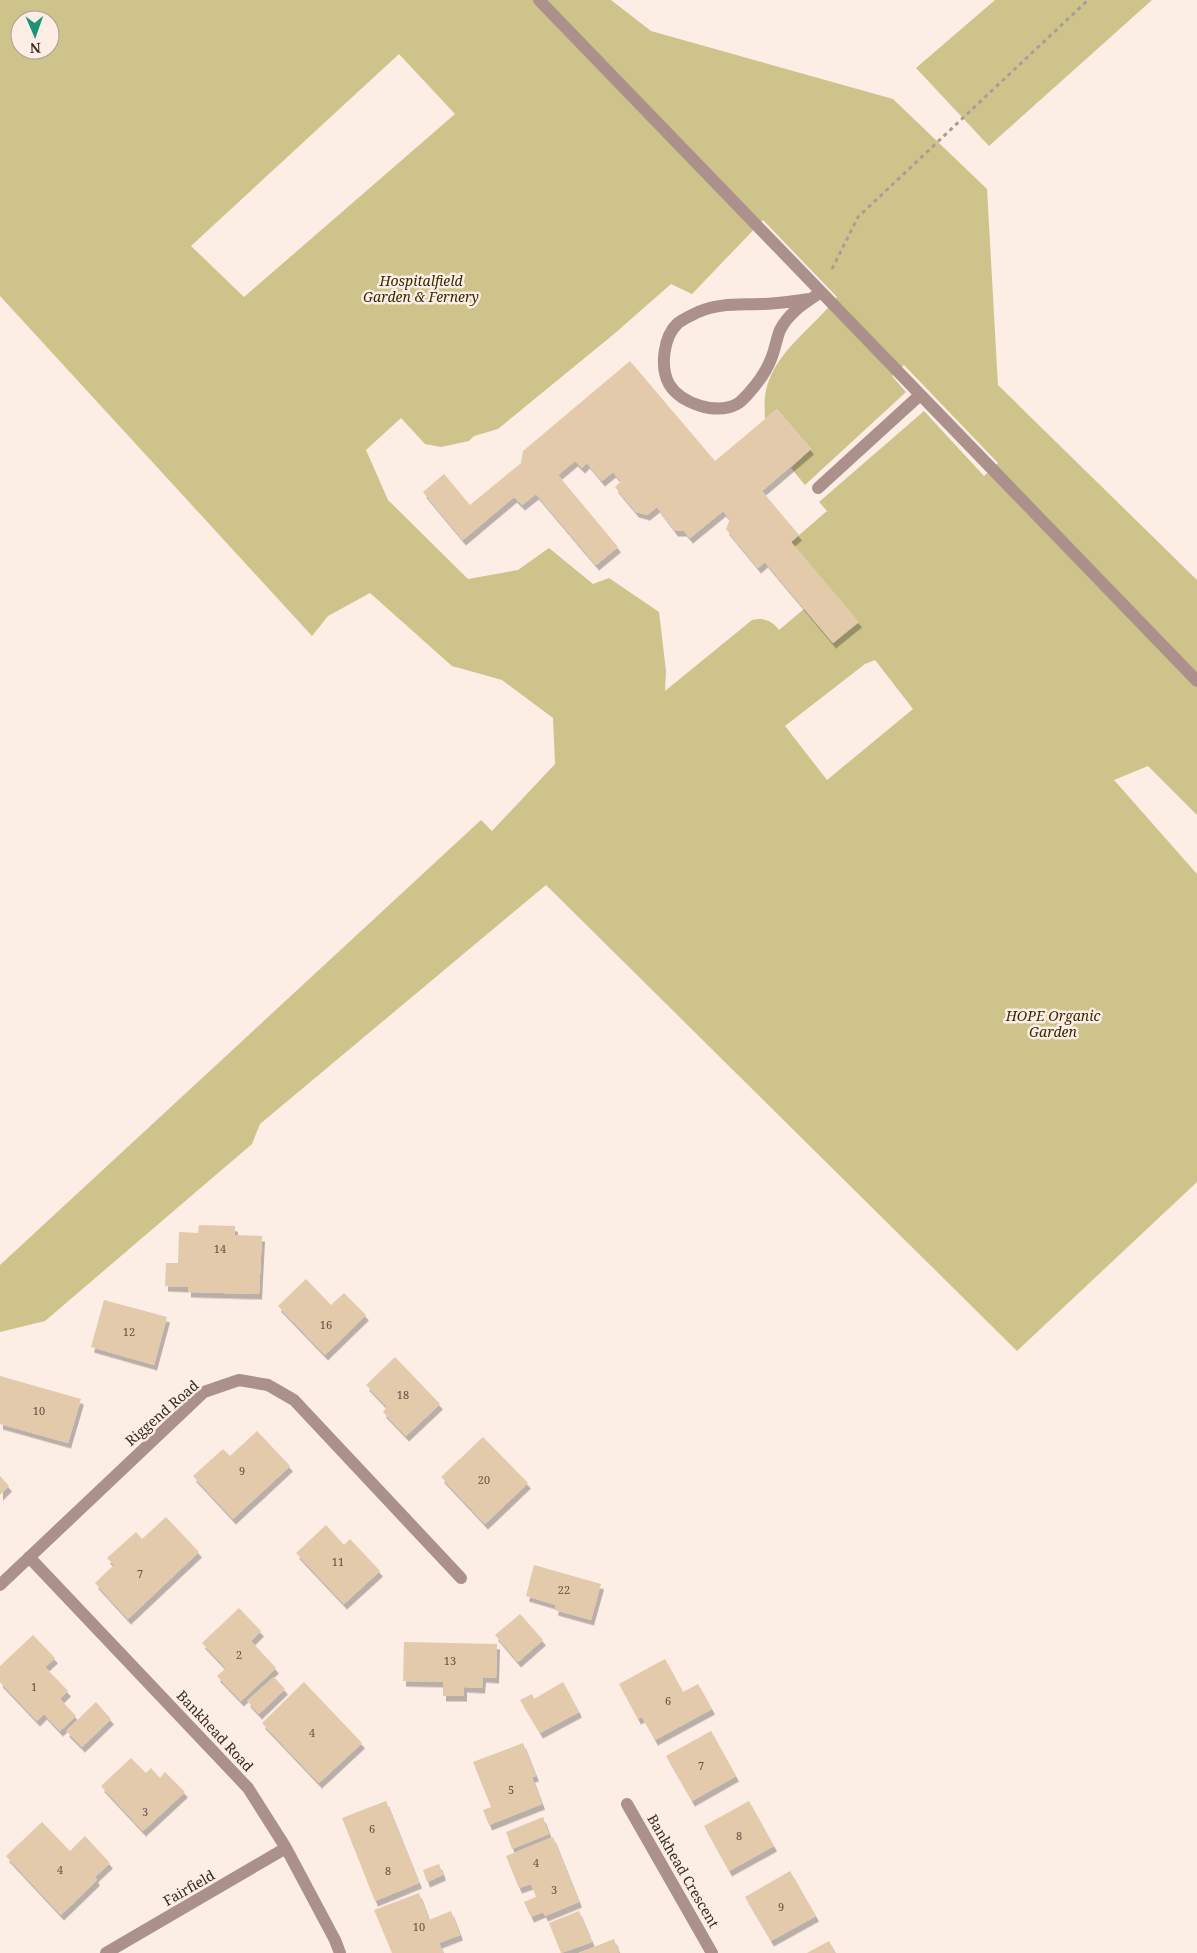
<svg xmlns="http://www.w3.org/2000/svg" width="1197" height="1953" font-family="'Noto Serif',serif">
<style>
.green{fill:#cec48b;fill-rule:evenodd}
.building{fill:#e2caab;filter:url(#shadow)}
.lines{fill:none;stroke-linecap:round;stroke-linejoin:round}
.path{stroke:#ab9d95;stroke-width:3;stroke-dasharray:4 4;stroke-linecap:butt}
.lane{stroke:#ab908c;stroke-width:12}
.street{stroke:#ab908c;stroke-width:12}
.labels{text-anchor:middle;stroke-width:5;stroke-linejoin:round;paint-order:stroke}
.number-label{font-size:11px;fill:#625244}
.park-label{font-size:14px;font-style:italic;fill:#342c00;stroke:#fcede5}
.street-label{font-size:14px;fill:#382a22;stroke:#fcede5}
</style>
<defs>
<filter id="shadow"><feDropShadow dx="3" dy="5.5" stdDeviation="0" flood-color="#0004"/></filter>
</defs>
<rect width="100%" height="100%" fill="#fcede5"/>
<path class="green" d="M0,0H611L651,31L893,99L987,189L998,385L1197,580V815L1148,766L1114,780L1197,874V1182L1017,1351L546,885L260,1124L252,1144L45,1321L0,1332V1265L481,820L492,831L555,764L553,718L502,680L452,666L370,593L328,616L312,636L0,296ZM20,20H50V50H20ZM399,54L455,114L244,297L191,246ZM763,220L837,297C813,329 771,353 765,396C764,403 765,411 765,419L777,409L811,449L791,468L805,485L906,392L892,376L904,365L998,463L984,476L924,411L819,502L827,511L791,542L858,622L833,643L804,609L779,630C772,621 764,617 752,620L665,691L666,671L659,612L609,578L593,584L549,548L518,570L468,579L388,500L366,450L401,418L425,444L441,447L469,441L474,436L498,429L614,334L671,284L692,294ZM875,660L913,709L827,780L785,726L865,664Z
M995,0H1152L989,146L916,68Z"/>
<path class="building" d="M630,361L715,461L777,409L811,449L762,491L799,535L791,542L859,622L833,643L765,562L758,568L726,529L730,519L723,511L690,538L684,531H675L657,507L647,515L636,512L615,487L621,481L613,472L602,481L587,463L582,468L575,461L558,475L618,547L596,565L536,494L522,505L514,497L463,540L423,492L444,474L470,505L521,463L523,451Z
M199,1225L235,1226V1235L262,1236L259,1294L188,1292V1287L165,1286L166,1263H178L179,1232L198,1233Z
M306,1279L331,1305L344,1293L366,1315L325,1355L278,1306Z
M104,1300L167,1317L154,1365L91,1347Z
M395,1357L440,1404L406,1436L383,1412L387,1407L366,1385Z
M0,1376L81,1399L68,1443L0,1424Z
M257,1431L290,1466L233,1519L193,1476L223,1449L230,1456Z
M483,1437L528,1483L485,1524L441,1477Z
M0,1476L9,1486L0,1495Z
M166,1517L199,1552L128,1619L95,1583L114,1565L107,1558L136,1532L142,1539Z
M326,1525L344,1545L350,1539L380,1571L344,1604L296,1553Z
M534,1565L601,1584L591,1620L555,1610L556,1605L526,1596Z
M239,1608L261,1631L251,1641L276,1668L241,1701L217,1676L226,1668L202,1643Z
M520,1614L543,1640L518,1662L495,1635Z
M33,1635L55,1658L45,1667L68,1691L60,1699L76,1716L60,1731L44,1714L37,1721L0,1682V1666Z
M404,1642L497,1644L496,1678L483,1677L482,1688L464,1687V1696H443V1682L403,1681Z
M665,1659L683,1692L698,1684L712,1709L655,1740L642,1717L638,1719L619,1684Z
M274,1677L285,1689L259,1714L247,1701Z
M304,1682L362,1743L319,1783L262,1723Z
M563,1682L579,1712L540,1733L520,1700L532,1694L534,1699Z
M96,1702L111,1719L82,1747L66,1731Z
M711,1731L736,1776L692,1801L666,1756Z
M523,1743L536,1776L532,1777L542,1804L489,1825L483,1810L491,1807L473,1762Z
M131,1758L146,1773L151,1768L160,1778L165,1772L185,1792L143,1831L101,1786Z
M386,1801L419,1883L375,1901L342,1818Z
M749,1801L774,1846L729,1871L704,1826Z
M543,1817L549,1834L512,1849L506,1832Z
M42,1822L70,1851L85,1836L110,1863L95,1877L97,1880L61,1915L6,1856Z
M553,1837L579,1902L545,1916L543,1912L531,1917L524,1902L536,1897L531,1884L519,1888L506,1856Z
M439,1864L443,1875L427,1882L423,1870Z
M790,1871L816,1916L771,1941L745,1897Z
M419,1893L429,1920L451,1911L460,1935L439,1943L443,1953H392L374,1910Z
M579,1911L592,1942L561,1953L549,1923Z
M614,1939L619,1953H579Z
M829,1941L836,1953H807Z"/>
<g class="lines">
<path class="path" d="M832,269L858,217L1088,0"/>
<path class="lane" d="M539,0L1197,681
M810,299C794,301 777,304 761,304C738,305 719,303 698,312C692,315 683,319 678,323C663,337 660,367 669,384C681,404 717,415 737,404C741,402 745,397 748,394C757,384 766,372 771,359C775,350 776,340 780,330C789,312 805,303 821,292
M818,488L920,395"/>
<path class="street" d="M29,1557L248,1788L286,1848L335,1940L340,1953
M0,1585L204,1392L239,1380L268,1385L294,1400L461,1578
M627,1804L712,1953
M106,1953L286,1848"/>
</g>
<g class="labels">
<g class="number-label">
<text x="220" y="1253">14</text>
<text x="326" y="1329">16</text>
<text x="129" y="1336">12</text>
<text x="403" y="1399">18</text>
<text x="39" y="1415">10</text>
<text x="242" y="1475">9</text>
<text x="484" y="1484">20</text>
<text x="338" y="1566">11</text>
<text x="140" y="1578">7</text>
<text x="564" y="1594">22</text>
<text x="239" y="1659">2</text>
<text x="450" y="1665">13</text>
<text x="34" y="1691">1</text>
<text x="668" y="1705">6</text>
<text x="312" y="1737">4</text>
<text x="701" y="1770">7</text>
<text x="511" y="1794">5</text>
<text x="145" y="1816">3</text>
<text x="372" y="1833">6</text>
<text x="739" y="1840">8</text>
<text x="536" y="1867">4</text>
<text x="60" y="1874">4</text>
<text x="388" y="1875">8</text>
<text x="554" y="1894">3</text>
<text x="781" y="1911">9</text>
<text x="419" y="1931">10</text>
</g>
<g class="park-label">
<text x="421" y="286">Hospitalfield<tspan x="421" dy="16">Garden &amp; Fernery</tspan></text>
<text x="1053" y="1021">HOPE Organic<tspan x="1053" dy="16">Garden</tspan></text>
</g>
<g class="street-label">
<text transform="translate(162 1413) rotate(-41)" y="5">Riggend Road</text>
<text transform="translate(215 1731) rotate(47)" y="5">Bankhead Road</text>
<text transform="translate(683 1871) rotate(60)" y="5">Bankhead Crescent</text>
<text transform="translate(189 1888) rotate(-30)" y="5">Fairfield</text>
</g>
</g>
<g transform="translate(35 35) rotate(178)"><circle r="24" fill="#fcede5" stroke="#ae9f97"/>
<path d="M0-4L9 19L0 12L-9 19Z" fill="#1f9376"/>
<text y="-8" font-size="14" font-weight="bold" text-anchor="middle" fill="#382a22">N</text>
</g>
</svg>
